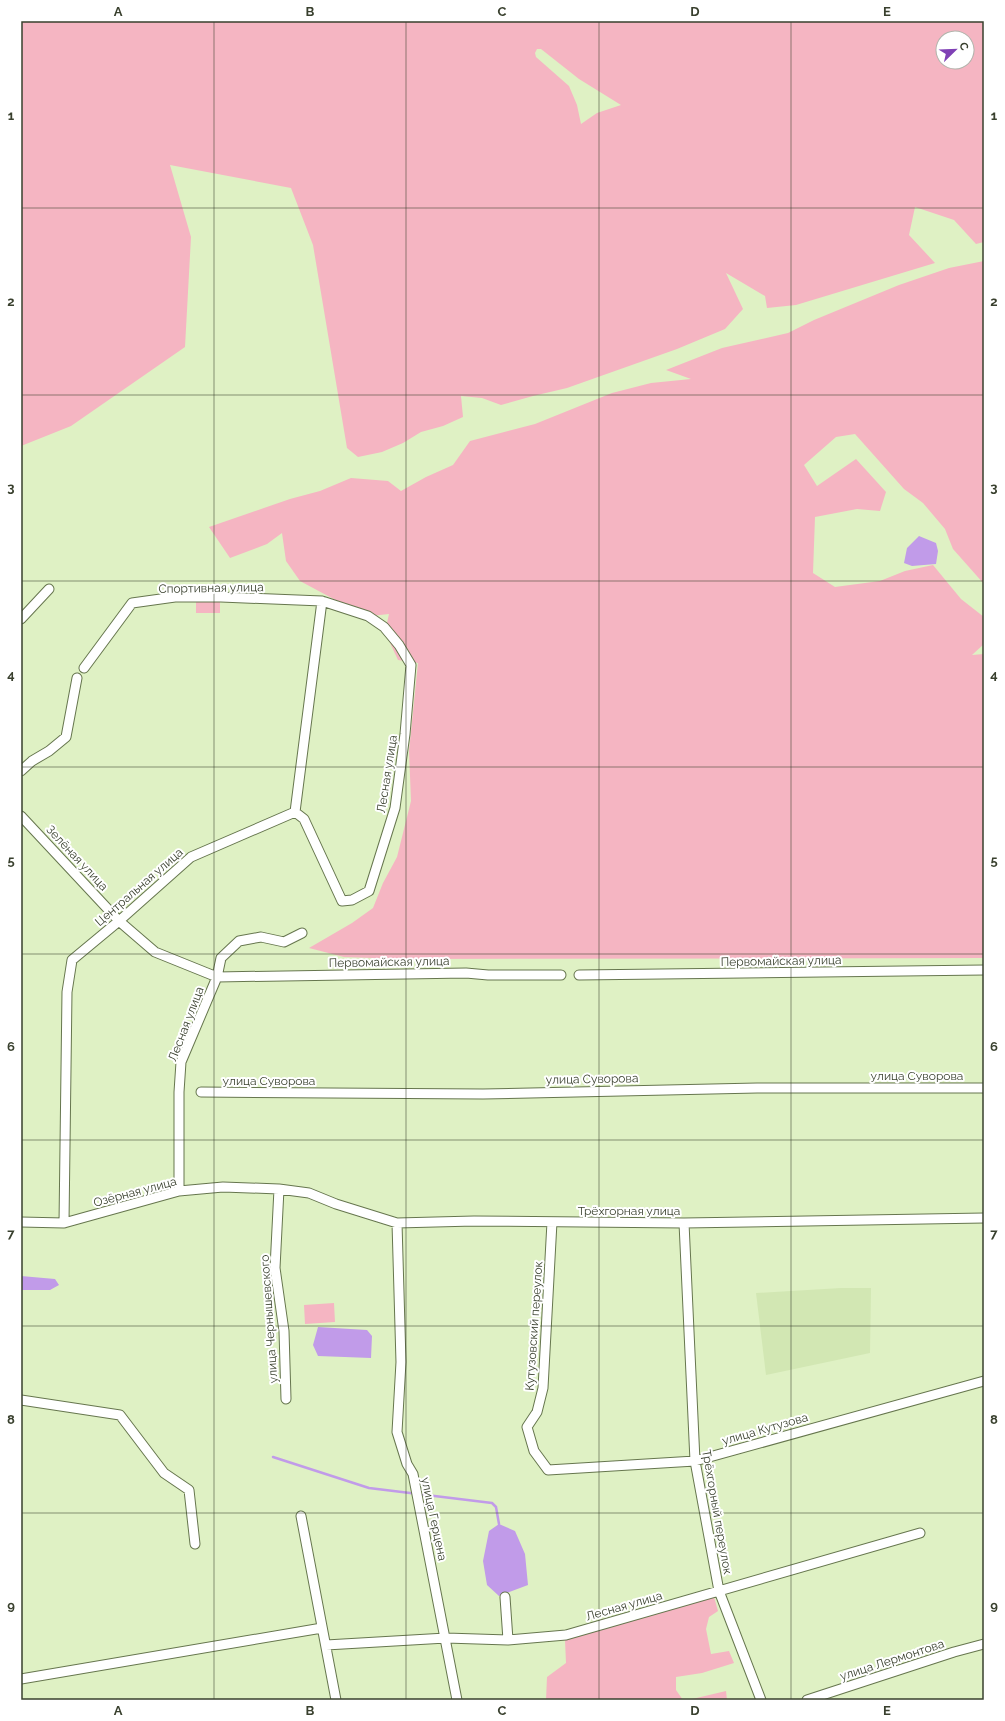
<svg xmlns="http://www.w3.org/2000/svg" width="1005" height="1721" font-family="Raleway,sans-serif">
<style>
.built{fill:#d2e7b3}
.green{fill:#f5b5c2;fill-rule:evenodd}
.water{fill:#c19be9}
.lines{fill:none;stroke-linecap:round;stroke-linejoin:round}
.stream{stroke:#c19be9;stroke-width:2.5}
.street-casing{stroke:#66764e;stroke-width:11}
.street{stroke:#fff;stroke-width:9}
.grid{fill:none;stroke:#39402e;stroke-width:1;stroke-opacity:0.55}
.labels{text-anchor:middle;stroke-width:4;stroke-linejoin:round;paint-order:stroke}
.street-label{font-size:12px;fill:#39402e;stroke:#fff}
.neatline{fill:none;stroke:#39402e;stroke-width:1.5}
.grid-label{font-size:13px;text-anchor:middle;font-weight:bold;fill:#39402e}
</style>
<rect width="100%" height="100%" fill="#dff1c4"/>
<path class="built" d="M841,1288H871L870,1353L766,1375L756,1293Z"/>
<path class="green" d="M21,21H984V242L976,244L954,220L915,207L909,235L935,263L796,305L767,308L765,296L726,273L743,309L725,329L677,349L567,388L533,396L501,405L482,398L461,396L463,417L443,426L421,432L403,443L382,452L358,457L347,448L313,245L291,188L170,165L191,237L185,347L71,426L21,446ZM943,38H967V62H943ZM537,49H541L579,79L621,105L597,113L581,124L577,105L569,86L536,57L535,53Z
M984,261V584L953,549L945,529L923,503L904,489L855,434L836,437L804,465L817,486L856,459L886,492L880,511L857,509L815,517L813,573L835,587L880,581L905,571L933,565L961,599L984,617V644L972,655L984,654V958L403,959L344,957L309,948L352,923L373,908L383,883L397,857L411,801L409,751L418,663L398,660L385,632L389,614L371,616L356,611L300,581L286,561L282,533L267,544L230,558L209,527L290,499L320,491L351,478L388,481L401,491L426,477L453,465L470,441L535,424L612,393L651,383L691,379L666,370L722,348L788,333L814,320L899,285L949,268Z
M196,601H220V613H196Z
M334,1303L335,1322L305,1324L304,1305Z
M714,1597L718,1611L709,1617L706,1629L711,1654L729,1651L734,1663L702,1673L676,1677V1690L683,1700H546L547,1677L566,1663L565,1640Z
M726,1691L727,1700H688Z"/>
<path class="water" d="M919,536L936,543L938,551L936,564L912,566L904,563L907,548Z
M21,1276L55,1279L59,1285L50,1290H21Z
M318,1327L367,1330L372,1336L371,1358L318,1356L313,1345Z
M499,1524L515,1531L525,1554L528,1585L499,1596L487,1585L483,1561L489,1531Z"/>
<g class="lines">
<path class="stream" d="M273,1457L369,1488L492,1503L496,1507L499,1524"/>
<g class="street-casing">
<path id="street" d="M21,619L49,589
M84,668L132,603L175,597H221L322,601L368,616L384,627L399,645L411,665L405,734L395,808L369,891L352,900L342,901L304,819L295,812
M21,771L32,761L49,751L66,737L77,678
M21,816L119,921L155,952L217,977L466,973L488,975H561
M579,975L984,970
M201,1092L483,1094L757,1088H984
M279,1189L275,1268L284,1331L286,1399
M179,1191V1092L181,1062L217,977L221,958L239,941L261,937L284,942L302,933
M21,1222L64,1223L179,1191L223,1187L279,1189L309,1193L336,1204L397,1223L474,1221L684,1223L984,1218
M552,1222L543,1388L537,1412L527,1427L534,1451L548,1470L695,1461L984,1381
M64,1223L67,992L72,960L119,921L191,857L295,812L322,601
M397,1223L401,1362L397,1432L407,1464L413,1474L457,1700
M684,1223L695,1461L719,1591L761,1700
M21,1400L120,1415L164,1473L189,1490L195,1544
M301,1516L336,1700
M505,1597L508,1640
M326,1645L446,1638L508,1640L566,1635L920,1533
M21,1679L322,1628
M807,1700L954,1652L984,1644"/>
</g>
<use href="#street" class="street"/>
</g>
<path class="grid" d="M214,21V1700M406,21V1700M599,21V1700M791,21V1700M21,208H984M21,395H984M21,581H984M21,767H984M21,954H984M21,1140H984M21,1326H984M21,1513H984"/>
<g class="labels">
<g class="street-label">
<text transform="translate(211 588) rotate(-1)" y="4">Спортивная улица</text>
<text transform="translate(387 774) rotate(-81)" y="4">Лесная улица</text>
<text transform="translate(77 858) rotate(47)" y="4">Зелёная улица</text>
<text transform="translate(139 887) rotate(-41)" y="4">Центральная улица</text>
<text transform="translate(781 961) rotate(-1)" y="4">Первомайская улица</text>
<text transform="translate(389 962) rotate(-1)" y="4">Первомайская улица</text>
<text transform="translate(186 1024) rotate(-69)" y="4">Лесная улица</text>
<text x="917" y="1080">улица Суворова</text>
<text transform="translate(592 1079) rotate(-1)" y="4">улица Суворова</text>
<text x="269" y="1085">улица Суворова</text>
<text transform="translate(135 1192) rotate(-15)" y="4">Озёрная улица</text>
<text x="629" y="1215">Трёхгорная улица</text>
<text transform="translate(269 1319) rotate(-94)" y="4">улица Чернышевского</text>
<text transform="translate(534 1326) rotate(-86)" y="4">Кутузовский переулок</text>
<text transform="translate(765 1429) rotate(-16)" y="4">улица Кутузова</text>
<text transform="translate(717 1512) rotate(80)" y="4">Трёхгорный переулок</text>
<text transform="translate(434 1519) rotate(78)" y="4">улица Герцена</text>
<text transform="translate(624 1606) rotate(-16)" y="4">Лесная улица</text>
<text transform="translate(892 1660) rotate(-18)" y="4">улица Лермонтова</text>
</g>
</g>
<rect width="1005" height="1721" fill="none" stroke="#ffffff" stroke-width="44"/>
<g transform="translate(955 50) rotate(67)"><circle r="19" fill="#ffffff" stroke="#b0b3ab"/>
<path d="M0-3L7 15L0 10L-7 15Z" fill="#7f40b5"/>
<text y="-6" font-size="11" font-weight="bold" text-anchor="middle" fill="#39402e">С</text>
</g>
<rect x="22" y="22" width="961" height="1677" class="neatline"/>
<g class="grid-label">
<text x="118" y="16">A</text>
<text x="310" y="16">B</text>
<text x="502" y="16">C</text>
<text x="695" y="16">D</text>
<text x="887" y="16">E</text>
<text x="11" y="120">1</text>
<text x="994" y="120">1</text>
<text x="11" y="306">2</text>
<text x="994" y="306">2</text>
<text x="11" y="492">3</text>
<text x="994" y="492">3</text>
<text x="11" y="679">4</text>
<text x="994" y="679">4</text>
<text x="11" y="865">5</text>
<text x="994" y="865">5</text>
<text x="11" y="1051">6</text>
<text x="994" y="1051">6</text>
<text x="11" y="1238">7</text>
<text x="994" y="1238">7</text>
<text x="11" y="1424">8</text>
<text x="994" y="1424">8</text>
<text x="11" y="1610">9</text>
<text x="994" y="1610">9</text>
<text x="118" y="1715">A</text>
<text x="310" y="1715">B</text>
<text x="502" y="1715">C</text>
<text x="695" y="1715">D</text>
<text x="887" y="1715">E</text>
</g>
</svg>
